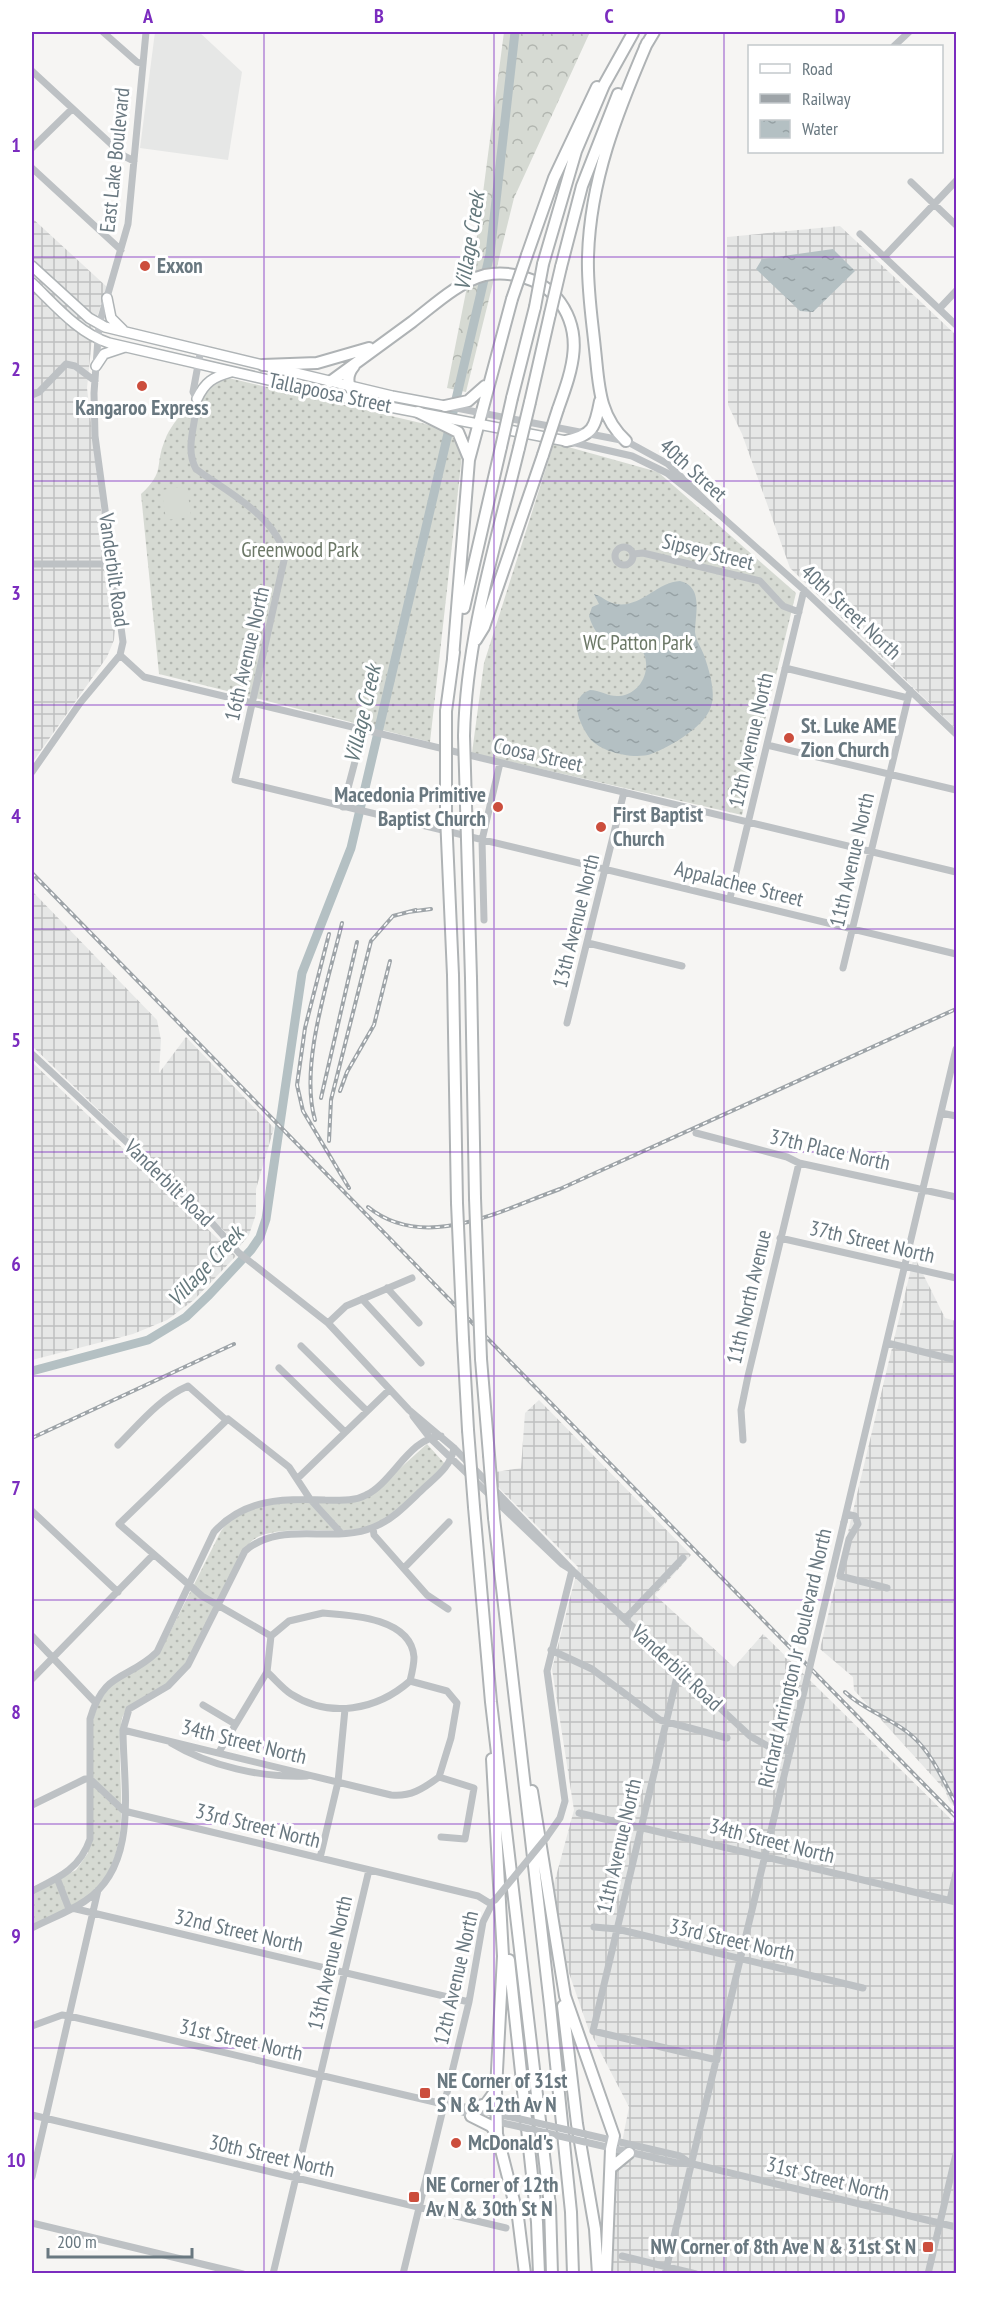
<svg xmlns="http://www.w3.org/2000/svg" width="988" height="2305" font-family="'PT Sans Narrow',sans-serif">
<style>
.built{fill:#e6e7e6}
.industrial{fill:url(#industrial-grid)}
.grass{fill:url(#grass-dots)}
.forest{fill:url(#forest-crowns)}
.pitch{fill:#d6dad3}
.water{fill:url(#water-ripples)}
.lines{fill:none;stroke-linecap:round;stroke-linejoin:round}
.river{stroke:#b4c0c3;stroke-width:9}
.major-casing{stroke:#afb4b6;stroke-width:12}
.highway-casing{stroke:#afb3b5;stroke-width:14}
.minor{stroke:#bdc1c4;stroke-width:7}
.major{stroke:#fff;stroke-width:9}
.highway{stroke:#fff;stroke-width:10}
.rail-casing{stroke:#9ea4a8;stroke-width:4}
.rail{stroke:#fff;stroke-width:1.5;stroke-dasharray:4.5;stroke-linecap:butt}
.highway-bridge-casing{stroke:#afb3b5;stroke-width:14;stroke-linecap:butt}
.minor-bridge{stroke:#bdc1c4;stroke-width:7}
.highway-bridge{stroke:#fff;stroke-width:10}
.grid{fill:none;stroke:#7b2cbf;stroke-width:1.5;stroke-opacity:0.55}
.poi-dot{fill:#cc4e3d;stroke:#fff;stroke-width:2}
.labels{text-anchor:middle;stroke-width:6;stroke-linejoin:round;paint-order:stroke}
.street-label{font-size:21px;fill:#697880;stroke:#fff}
.poi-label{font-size:21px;font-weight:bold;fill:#697880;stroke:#fff;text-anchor:start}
.park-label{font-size:21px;fill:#6c7867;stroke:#fff}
.water-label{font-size:22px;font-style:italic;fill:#64787c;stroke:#fff}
.neatline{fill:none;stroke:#7b2cbf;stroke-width:2}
.grid-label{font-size:20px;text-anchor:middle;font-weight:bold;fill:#7b2cbf}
</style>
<defs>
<pattern id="industrial-grid" width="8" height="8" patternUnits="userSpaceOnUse" patternTransform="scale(1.5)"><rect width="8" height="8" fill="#e6e7e6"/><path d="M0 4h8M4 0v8" fill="none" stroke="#bec0c0"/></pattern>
<pattern id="grass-dots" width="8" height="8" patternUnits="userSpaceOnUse" patternTransform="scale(1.5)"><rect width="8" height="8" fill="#d6dad3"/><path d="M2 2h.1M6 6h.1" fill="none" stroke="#b2b6b0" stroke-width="1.8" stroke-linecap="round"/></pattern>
<pattern id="forest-crowns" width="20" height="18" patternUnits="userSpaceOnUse" patternTransform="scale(1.5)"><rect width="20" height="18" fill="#d6dad3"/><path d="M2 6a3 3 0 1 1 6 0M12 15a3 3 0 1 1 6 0" fill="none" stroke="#b2b6b0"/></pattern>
<pattern id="water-ripples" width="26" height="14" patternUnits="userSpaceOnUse" patternTransform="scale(1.5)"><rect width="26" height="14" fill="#b4c0c3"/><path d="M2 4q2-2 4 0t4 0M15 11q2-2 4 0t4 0" fill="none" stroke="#96a1a4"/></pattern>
</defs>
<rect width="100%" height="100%" fill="#f6f5f3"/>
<path class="built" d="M155,32H199L242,72L228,160L140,148Z"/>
<path class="industrial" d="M32,218L107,287L93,329L87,388L115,628L114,640L107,657L32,763Z
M840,226L956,335V729L790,568L742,434L728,405L727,237Z
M32,891L157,1020L161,1040L159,1073L186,1037L274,1128L256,1189V1214L249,1235L240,1246L32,1046Z
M32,1062L236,1256L194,1300L167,1320L133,1334L32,1360Z
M914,1256L945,1318L956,1321V1808L949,1801L945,1790L854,1690L853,1677L820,1649Z
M539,1400L691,1555L655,1595L734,1667L763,1634L956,1824V2273H596L629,2107L588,2028L559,1944L552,1891L574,1810L552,1669L578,1567L498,1487L496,1472L521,1468L525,1413Z"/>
<path class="grass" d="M220,376L438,427L455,438L462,455L430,742L159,674L141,494C166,471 154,466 165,440C173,418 203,391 220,376Z
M554,443L658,472L796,593L742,815L472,753L484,663Z
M427,1444L445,1464C423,1485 400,1515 371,1526C339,1537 278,1522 253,1540C249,1543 245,1549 241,1553L185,1665L168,1683L127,1708L122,1718C112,1777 142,1857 85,1898C70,1909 49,1916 32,1925V1893L76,1870L88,1853L93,1720L99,1702L112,1684L159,1654L221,1531L229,1521L246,1510L271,1502L368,1497Z"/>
<path class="forest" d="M504,32H590L514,198L466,392L447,388L478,231Z"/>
<path class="pitch" d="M187,486L191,517L166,520L162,490Z"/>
<path class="water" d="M833,249L855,271L813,312L800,311L756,269L762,259Z
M680,581C704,587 695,614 695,632C696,642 702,648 705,658C709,670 715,690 712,703C708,725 672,746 651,754C634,760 598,752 588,736C579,722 568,698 590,690C600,690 609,697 619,696C644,694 655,662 638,645C614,638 598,647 589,616L592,607L599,604L594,594C602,596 608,603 616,604C641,608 657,582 680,581Z"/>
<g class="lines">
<path class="river" d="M32,1371L148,1340L186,1317L209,1295L251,1250L260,1237L266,1219L302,973L351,848L490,254L515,32"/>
<g class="major-casing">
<path id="major" d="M32,266L89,318L105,327L392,396L445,406
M32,283C55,305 78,333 109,343L364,402L566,441
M107,298L111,318L123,330
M96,366L104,354L125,347
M197,399C205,382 213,377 231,372"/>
</g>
<g class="highway-casing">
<path id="highway" d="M645,47L654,32
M527,255L554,178L597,87
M543,264L576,151L604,85L633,33
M561,267L582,186L618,94
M263,365L317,363L369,348
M354,366C342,380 351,393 364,402
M330,382C357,362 385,342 412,322C433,306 458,282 485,275C509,270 539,278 556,297C586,333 572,370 558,409
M512,398L535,307
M530,402L550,314
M445,406L468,401L485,386
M418,412L458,432L468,456
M566,441C593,435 595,428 600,401
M626,441C598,415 599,384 595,349C592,319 587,288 588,257C590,180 617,113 647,43
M464,608L501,447
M476,640L484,627L543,455
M453,658L469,460L512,299
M446,711L454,652
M464,736C466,638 496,543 519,448
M453,975L457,1203
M471,978L475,1198
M463,1339L468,1430
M481,1359L489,1455
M474,1507L491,1702L550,2206L552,2274
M494,1518L550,2005L571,2212L573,2274
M492,1759L503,1956L496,2090L497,2134L518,2217L525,2274
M532,1791L565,1996L614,2136L611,2149L606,2274
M509,1960L537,2222L539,2274
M563,2006L577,2124L595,2229L598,2274
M472,2108L486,2104L496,2090
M471,2116L491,2126L497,2134
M612,2167L629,2153"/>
</g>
<path class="minor" d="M103,32L137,62L143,64
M894,46L909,32
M32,71L124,156L134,161
M32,148L72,109
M32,168L121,250
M911,182L956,225
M860,234L956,325
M884,257L956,181
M939,309L956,291
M201,349L193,392L197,399C197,421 184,448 196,469C227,492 276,516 285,556L235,780L956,954
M32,395L39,392L66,364L75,366L95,381
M451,407L626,441L668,464L719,514
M571,442L632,456L667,473L721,516L804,590L956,734
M615 556a9 9 0 1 1 18 0a9 9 0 1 1-18 0Z
M633,554L643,553L760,581L783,606L799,612
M32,564H112
M120,655L144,677L956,872
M785,668L908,698
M767,745L956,790
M32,772L80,703L120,655L123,642L95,436L94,393L99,325L128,224L146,32
M343,807L363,731
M730,898L804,590
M484,920L482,840L500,763
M588,943L682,966
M843,968L910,690
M567,1023L624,792
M32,1054L203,1213L239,1253L328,1323L409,1410L454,1448L572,1570L750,1736L773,1749L790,1751L665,2274
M941,1113L956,1116
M696,1133L787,1157L799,1163L956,1197
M780,1238L956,1278
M387,1288L419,1323
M362,1299L421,1363
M328,1323L346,1306L412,1278
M887,1343L956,1360
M301,1346L367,1411
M279,1368L345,1432
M413,1416L430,1438L562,1564L570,1569
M228,1419L119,1524L202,1596L271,1636
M743,1440L741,1410L748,1376L799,1163
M118,1445C140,1423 160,1398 188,1386L225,1419H228L289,1467L310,1499L341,1533
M298,1478L389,1390
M32,1511L118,1592
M846,1514L855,1516L858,1524L849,1539L840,1576L887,1588
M844,1522L956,1049
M373,1528L374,1535L427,1595L448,1609
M404,1568L449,1522
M323,1613C352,1615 411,1618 414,1657C414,1665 412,1673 410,1681C377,1710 330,1719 291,1694C282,1688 275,1679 267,1672L271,1636L289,1621Z
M625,1619L683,1558
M32,1636L95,1702
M551,1650L592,1669L660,1720L727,1738
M679,1668L593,2031L717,2060
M32,1679L153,1555
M410,1681L447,1691L457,1703L451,1738L439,1777
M203,1705L235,1724
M123,1730L391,1795C410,1797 423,1789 439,1777
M171,1743C209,1766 262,1778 307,1776
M219,1752L267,1672
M439,1777L474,1788L465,1839L441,1837
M32,1805L85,1779H90L124,1811L478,1896L491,1904
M579,1813L956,1902
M546,1838L560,1818L565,1801L547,1671L572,1570
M320,1858L338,1782L345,1709
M57,1878L69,1909
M32,1891C58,1878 80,1869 90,1839V1719C104,1670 127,1681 157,1652L214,1532C244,1499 283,1498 325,1500C339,1500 353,1502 366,1495C393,1482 409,1438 441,1436
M950,1900L956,1873
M72,1908L469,2002
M594,1927L617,1929L863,1988
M32,1928C49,1919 69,1912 85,1901C140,1865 123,1785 123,1730L129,1709L168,1686L188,1665L245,1551C282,1519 332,1545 374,1527C394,1519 409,1502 424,1488C437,1476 451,1466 454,1448
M32,2026L62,2015L69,2016L443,2104L455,2105L520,2119
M445,2106L474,2116
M32,2115L506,2228
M494,2121L521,2127
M585,2134L680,2156L690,2163
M585,2142L677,2163L693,2164L956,2227
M32,2177L98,1890
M32,2223L243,2274
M622,2256L696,2274
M273,2274L369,1870
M403,2274L469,2002L483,1922L493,1902
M928,2274L956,2154"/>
<use href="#major" class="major"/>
<use href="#highway" class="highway"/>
<g class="rail-casing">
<path id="rail" d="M32,873L956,1817
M408,912L431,909
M329,934L305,1028L297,1085L303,1111L349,1188
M340,1091L347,1072L374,1025L390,961
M321,1098L357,942
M315,1120C299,1065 329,979 342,923
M329,1141L331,1100L371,941L393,916L416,910
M368,1207C425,1253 501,1210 560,1189L956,1009
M32,1438L234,1344
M845,1692C865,1711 891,1718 911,1735C932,1753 943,1780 956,1804"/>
</g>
<use href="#rail" class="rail"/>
<g class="highway-bridge-casing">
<path id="highway-bridge" d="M512,299L527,255
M535,307L543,264
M550,314L561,267
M501,447L512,398
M519,448L530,402
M543,455L558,409
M446,711V816L453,975
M464,736L471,978
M475,1198L481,1359
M457,1203L463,1339
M468,1430L474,1507
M489,1455L494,1518"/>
</g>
<path class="minor-bridge" d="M790,1751L844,1522
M495,1900L546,1838
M520,2119L585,2134
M521,2127L585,2142"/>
<use href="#highway-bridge" class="highway-bridge"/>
</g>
<path class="grid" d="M264,32V2274M494,32V2274M724,32V2274M32,257H956M32,481H956M32,705H956M32,929H956M32,1152H956M32,1376H956M32,1600H956M32,1824H956M32,2048H956"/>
<g class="poi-dot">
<circle cx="145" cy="266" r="6"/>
<circle cx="142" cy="386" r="6"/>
<circle cx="789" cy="738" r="6"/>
<circle cx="498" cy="807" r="6"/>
<circle cx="601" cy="827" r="6"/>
<rect x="419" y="2087" width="12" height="12" rx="3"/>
<circle cx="456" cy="2143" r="6"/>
<rect x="408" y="2191" width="12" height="12" rx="3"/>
<rect x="922" y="2241" width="12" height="12" rx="3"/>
</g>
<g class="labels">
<g class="street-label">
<text transform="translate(115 160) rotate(-84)" y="7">East Lake Boulevard</text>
<text transform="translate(330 393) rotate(12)" y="7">Tallapoosa Street</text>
<text transform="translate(693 470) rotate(42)" y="7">40th Street</text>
<text transform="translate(708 552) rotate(14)" y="7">Sipsey Street</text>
<text transform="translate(114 570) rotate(82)" y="7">Vanderbilt Road</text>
<text transform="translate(851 612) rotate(43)" y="7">40th Street North</text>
<text transform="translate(247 654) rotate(-77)" y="7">16th Avenue North</text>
<text transform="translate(751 740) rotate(-77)" y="7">12th Avenue North</text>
<text transform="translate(538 755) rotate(13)" y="7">Coosa Street</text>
<text transform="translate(852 860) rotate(-77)" y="7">11th Avenue North</text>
<text transform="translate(739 884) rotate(14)" y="7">Appalachee Street</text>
<text transform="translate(576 921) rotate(-76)" y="7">13th Avenue North</text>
<text transform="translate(830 1150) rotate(13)" y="7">37th Place North</text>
<text transform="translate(169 1183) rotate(44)" y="7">Vanderbilt Road</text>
<text transform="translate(872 1242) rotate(13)" y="7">37th Street North</text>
<text transform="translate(749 1297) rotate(-77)" y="7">11th North Avenue</text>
<text transform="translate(795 1658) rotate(-77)" y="7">Richard Arrington Jr Boulevard North</text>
<text transform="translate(677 1668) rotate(43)" y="7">Vanderbilt Road</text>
<text transform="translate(244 1742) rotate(14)" y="7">34th Street North</text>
<text transform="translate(258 1826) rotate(14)" y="7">33rd Street North</text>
<text transform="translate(772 1841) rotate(14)" y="7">34th Street North</text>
<text transform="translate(619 1846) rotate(-77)" y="7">11th Avenue North</text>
<text transform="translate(239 1931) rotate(13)" y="7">32nd Street North</text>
<text transform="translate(732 1940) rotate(13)" y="7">33rd Street North</text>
<text transform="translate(330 1963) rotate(-77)" y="7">13th Avenue North</text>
<text transform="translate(456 1978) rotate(-77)" y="7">12th Avenue North</text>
<text transform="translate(241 2040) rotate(13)" y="7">31st Street North</text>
<text transform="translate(272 2156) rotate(13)" y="7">30th Street North</text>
<text transform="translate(828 2179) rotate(14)" y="7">31st Street North</text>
</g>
<g class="poi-label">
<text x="157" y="273">Exxon</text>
<text x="142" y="415" text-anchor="middle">Kangaroo Express</text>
<text x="801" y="733">St. Luke AME<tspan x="801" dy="24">Zion Church</tspan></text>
<text x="486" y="802" text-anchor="end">Macedonia Primitive<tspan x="486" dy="24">Baptist Church</tspan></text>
<text x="613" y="822">First Baptist<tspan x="613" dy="24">Church</tspan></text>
<text x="437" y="2088">NE Corner of 31st<tspan x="437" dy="24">S N &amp; 12th Av N</tspan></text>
<text x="468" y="2150">McDonald's</text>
<text x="426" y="2192">NE Corner of 12th<tspan x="426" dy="24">Av N &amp; 30th St N</tspan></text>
<text x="916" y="2254" text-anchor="end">NW Corner of 8th Ave N &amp; 31st St N</text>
</g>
<g class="park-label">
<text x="300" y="557">Greenwood Park</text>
<text x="638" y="650">WC Patton Park</text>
</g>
<g class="water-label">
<text transform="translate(469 241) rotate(-81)" y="8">Village Creek</text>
<text transform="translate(362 714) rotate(-77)" y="8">Village Creek</text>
<text transform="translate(205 1266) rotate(-47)" y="8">Village Creek</text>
</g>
</g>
<rect width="988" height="2305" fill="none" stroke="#ffffff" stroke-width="66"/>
<rect x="748" y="45" width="195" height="108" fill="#ffffff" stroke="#c3c9cc" stroke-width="1.5"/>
<rect x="760" y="64" width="30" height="9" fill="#ffffff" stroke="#c3c9cc" stroke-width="1.5"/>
<text x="802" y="75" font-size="18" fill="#697880">Road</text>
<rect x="760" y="94" width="30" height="9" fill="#9ea4a8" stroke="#c3c9cc" stroke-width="1.5"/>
<text x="802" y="105" font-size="18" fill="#697880">Railway</text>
<rect x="760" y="120" width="30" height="18" fill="url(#water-ripples)" stroke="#c3c9cc" stroke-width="1.5"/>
<text x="802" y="135" font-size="18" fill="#697880">Water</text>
<path d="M48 2248v9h144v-9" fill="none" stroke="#697880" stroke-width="3"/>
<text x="57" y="2248" font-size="18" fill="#697880" stroke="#ffffff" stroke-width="4.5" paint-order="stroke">200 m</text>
<rect x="33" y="33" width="922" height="2239" class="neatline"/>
<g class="grid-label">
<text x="148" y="23">A</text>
<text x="379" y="23">B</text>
<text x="609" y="23">C</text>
<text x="840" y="23">D</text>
<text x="16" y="152">1</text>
<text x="16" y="376">2</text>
<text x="16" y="600">3</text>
<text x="16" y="823">4</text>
<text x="16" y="1047">5</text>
<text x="16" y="1271">6</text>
<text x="16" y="1495">7</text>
<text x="16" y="1719">8</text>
<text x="16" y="1943">9</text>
<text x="16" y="2167">10</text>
</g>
</svg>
